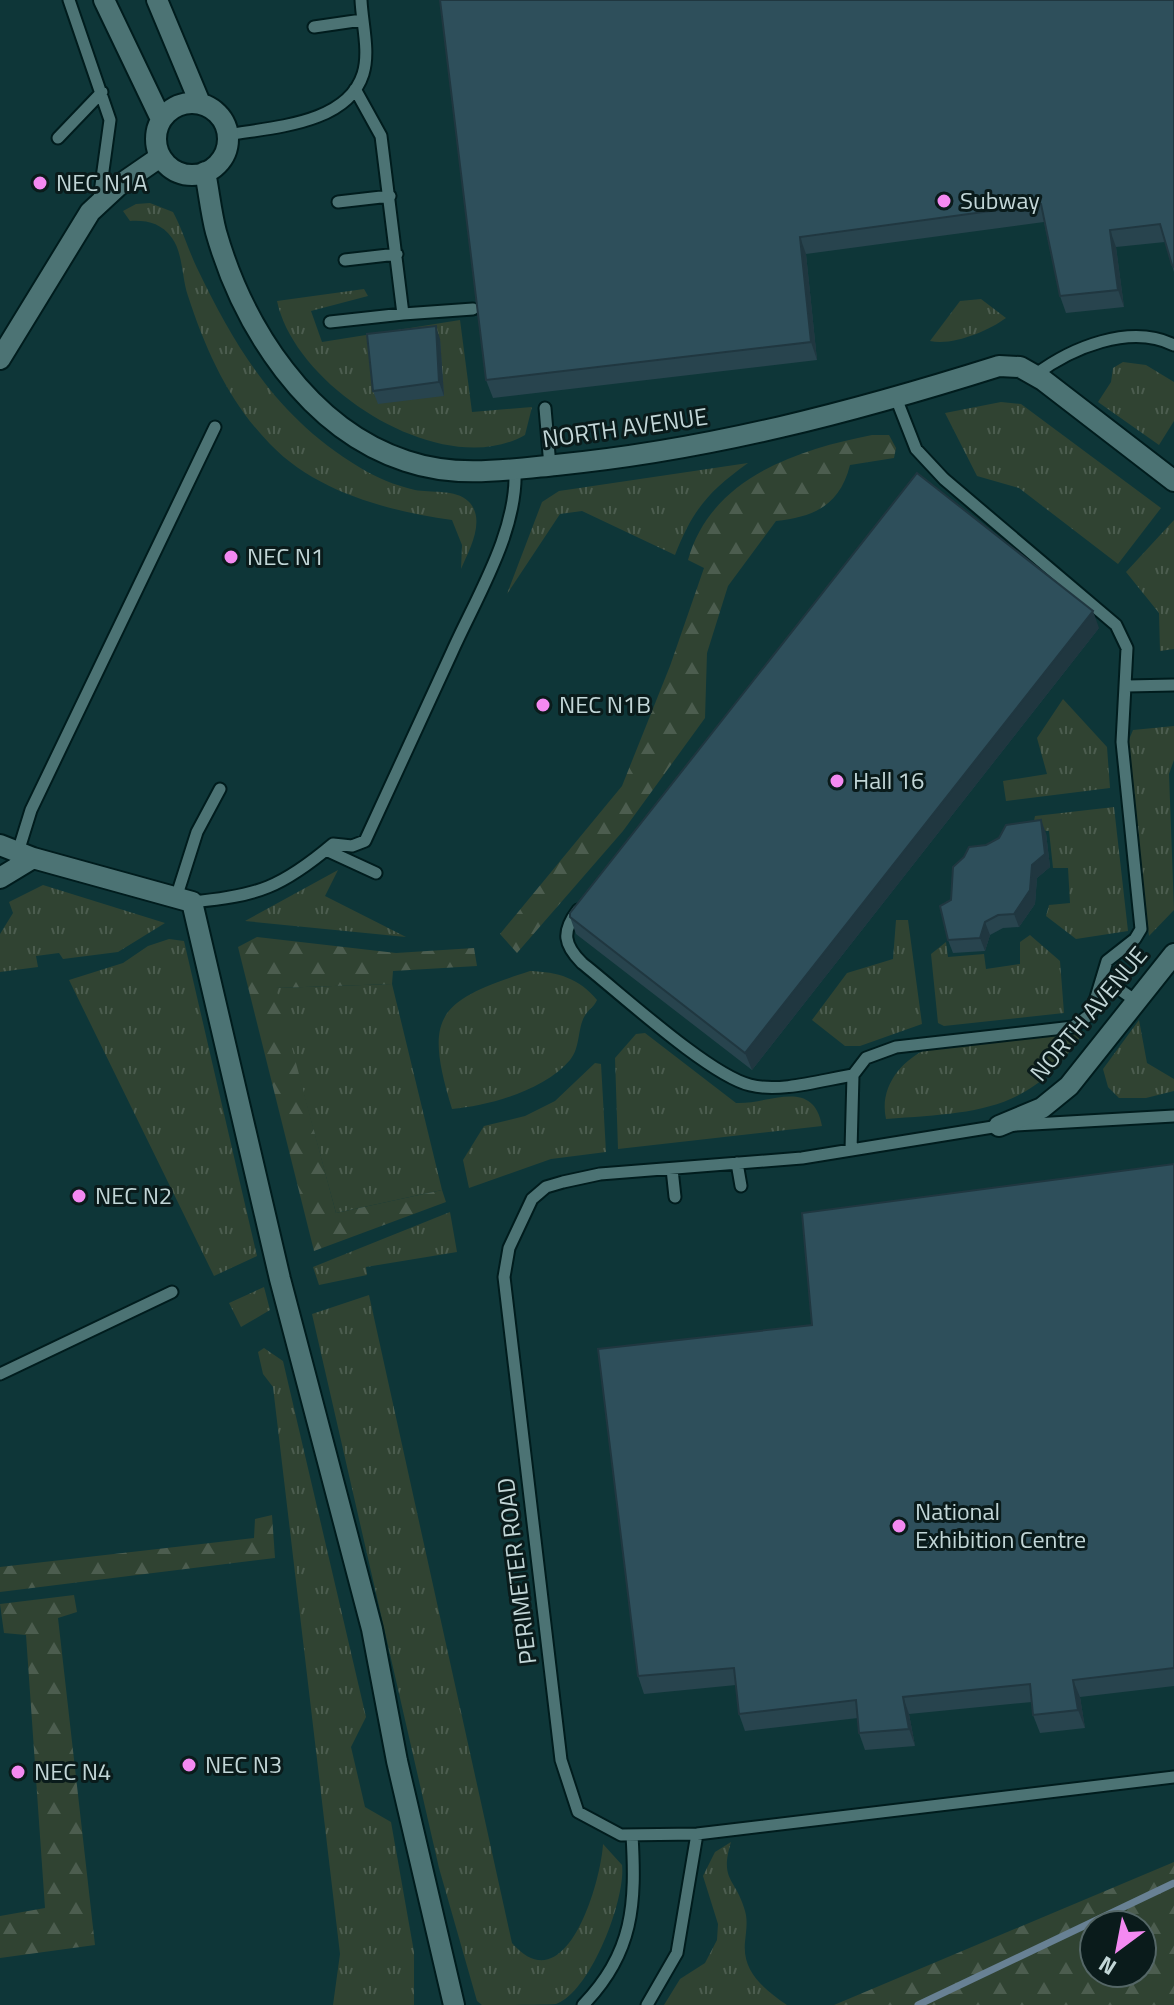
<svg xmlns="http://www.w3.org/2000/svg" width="1174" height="2005" font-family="'Titillium Web',sans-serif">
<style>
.grass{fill:url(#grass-tufts)}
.forest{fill:url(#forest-firs);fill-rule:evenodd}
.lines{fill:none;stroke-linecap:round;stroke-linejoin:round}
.stream{stroke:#688194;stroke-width:7}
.service-casing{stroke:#001c1d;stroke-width:15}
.minor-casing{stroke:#001c1d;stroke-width:24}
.service{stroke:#4c7374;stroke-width:11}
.minor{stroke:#4c7374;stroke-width:20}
.wall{fill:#28444e}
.shaded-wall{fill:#203740}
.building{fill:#2e4f5b;stroke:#203740;stroke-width:2}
.poi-dot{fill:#f489f1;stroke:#0a1b1b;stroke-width:3}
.labels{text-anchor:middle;stroke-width:6;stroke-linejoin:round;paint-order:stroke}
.poi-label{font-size:24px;fill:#c2d6d7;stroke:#0a1b1b;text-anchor:start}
.street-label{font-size:24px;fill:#c2d6d7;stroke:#0a1b1b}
</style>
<defs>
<pattern id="grass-tufts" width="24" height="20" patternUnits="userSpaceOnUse" patternTransform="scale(2)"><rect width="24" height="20" fill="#304332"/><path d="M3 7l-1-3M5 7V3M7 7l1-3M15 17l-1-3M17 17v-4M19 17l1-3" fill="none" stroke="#4c5d4f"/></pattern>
<pattern id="forest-firs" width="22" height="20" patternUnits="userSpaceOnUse" patternTransform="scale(2)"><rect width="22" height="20" fill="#304332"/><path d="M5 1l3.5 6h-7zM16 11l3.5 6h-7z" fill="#4c5d4f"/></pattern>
</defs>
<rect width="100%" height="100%" fill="#0e3638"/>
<path class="grass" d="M150,203L173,212C183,231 188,249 197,268C237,351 278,418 359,467C377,478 394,485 415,490C430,493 456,489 468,501C487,519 469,550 461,569L462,545L452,520C388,511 316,492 270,444C229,402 206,351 188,296C182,279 183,253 172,238C161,223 147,220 130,221L123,211L136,204Z
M364,289L368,296L311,311L322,342L460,320L472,412L532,407L525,435C443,482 295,388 277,301Z
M981,299L1006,318C988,331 953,346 930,341L960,301Z
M1123,362L1146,365L1174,382V421L1159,445L1098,402L1111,382L1113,368Z
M1001,402L1021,404L1161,508L1118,564L1019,488L977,476L945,413Z
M748,463C709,491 693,509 675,555L582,511L560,514L507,594L542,502L559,491Z
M1174,520V649L1160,651L1159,613L1126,572Z
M1063,699L1107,747L1110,788L1006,801L1003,781L1047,774L1037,738Z
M1174,726V760L1169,774L1174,910L1149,936L1125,749L1133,730Z
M1114,807L1128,931L1076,939L1046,916L1049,905L1070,903L1068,868H1053L1049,831L1032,830L1035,816Z
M338,870L325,896L406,937L245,921Z
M43,885L165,923L118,952L63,959L59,953L36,956L38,967L0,972V934L13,913L9,902Z
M896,920H908L922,1024L860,1046H845L812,1020L847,973L893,959Z
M1030,935L1060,961L1064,1013L944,1026L938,1023L931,954L946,942L948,957L984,954L986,969L1020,964V942Z
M169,939L184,941L257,1256L214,1276L69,980L123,963L148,946Z
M530,971C558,972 579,978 597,1000C594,1007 590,1008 586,1014C577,1026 581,1047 570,1060C545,1090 489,1106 452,1109C423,1014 438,1001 530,971Z
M392,984L442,1190L336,1213L275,988Z
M1139,1020L1147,1063L1174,1079V1091L1146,1098H1119L1108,1087L1103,1069Z
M1084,1031C1032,1114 974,1112 886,1119C879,1087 901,1060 929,1048Z
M645,1033L736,1103C768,1105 813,1076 822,1126L618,1149L615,1058L636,1034Z
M595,1063L601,1064L606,1152L551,1159L469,1188L463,1160L484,1126L525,1116L555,1101Z
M450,1212L457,1252L366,1267L367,1275L319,1285L313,1267Z
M264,1287L270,1310L241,1327L229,1303Z
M369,1295L512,1943C566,2005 601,1882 603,1844L622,1865C626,1898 591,1992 556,2004C540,2005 501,2005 482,2005L477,2001L439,1868L312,1314Z
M264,1348L283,1361L366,1717L351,1747L365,1807L391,1822L414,1952V2005H333L340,1954L273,1387L263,1374L258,1352Z
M731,1842C719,1881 736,1878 745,1911C748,1921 746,1932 745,1942C742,1972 764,1989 787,2005H664L680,1979L705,1963L717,1940L718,1924L703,1876L715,1852Z"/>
<path class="forest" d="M872,435H889L896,448L894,458L850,465C840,505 814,517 776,521L728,586L707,653L705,718L623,831L517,953L500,934L622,786L670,666L704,568L688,560C711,478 796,450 872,435Z
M257,937L396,953L474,948L477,966L393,971L392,984L276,988L336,1213L442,1190L446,1202L314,1251L238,947Z
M272,1515L275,1558L0,1592V1567L254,1538L255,1519Z
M74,1595L77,1612L58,1618L95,1945L0,1958V1916L45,1908L26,1635L4,1633L0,1604Z
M1174,1862V2005H834ZM1094,1925H1142V1973H1094Z"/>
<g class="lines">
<path class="stream" d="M918,2005L1174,1883"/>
<g class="service-casing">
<path id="service" d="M69,0L110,120L99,200
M314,27L362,20
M228,135C270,127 347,125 363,74C370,52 362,23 361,0
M58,138L102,92
M338,202L390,196
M345,260L397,254
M403,314L473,309
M330,322L403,314L381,136L355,89
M1035,375C1071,348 1130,323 1174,345
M545,408L550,466
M1127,686L1174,685
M326,850L376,873
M18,852L31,810L215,427
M176,898L197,832L220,789
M192,902C258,896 282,887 333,844L352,846L365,841C394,778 423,715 452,652C477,596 518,531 515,469
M578,910C561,932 564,945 582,963C620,993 709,1075 750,1085C780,1093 822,1080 853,1075
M1103,978L1136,1001
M1174,1116L999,1126L802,1158L600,1174L563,1182L546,1187L532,1199L509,1248L504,1277L561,1760L578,1812L621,1835L697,1834L1174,1777
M851,1150L853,1075L866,1058L896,1047L1073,1027L1091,1014L1107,961L1135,939L1141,929L1122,742L1127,648L1116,625L944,479L916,449L896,398
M737,1163L741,1186
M672,1169L675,1197
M0,1374L172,1292
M583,2005C634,1953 636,1903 632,1835
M647,2005L677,1953L697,1834"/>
</g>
<g class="minor-casing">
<path id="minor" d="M104,0L161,119
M157,0L200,103
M156 139a36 36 0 1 1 72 0a36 36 0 1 1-72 0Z
M205,172C209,192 211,213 216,232C243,327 308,429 406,461C456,478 506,470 556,465C709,450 853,412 999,366L1020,367L1043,380L1174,481
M0,359L90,212L118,186L160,157
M0,845L33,858L192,902L280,1279L372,1629L397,1761L454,2005
M0,878L33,858
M999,1126L1042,1108L1069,1086L1174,954"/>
</g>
<use href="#service" class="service"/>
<use href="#minor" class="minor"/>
</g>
<path class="wall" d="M1174,0V272L1165,242L1116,247L1124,307L1066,313L1060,296L1044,222L806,254L817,360L493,398L486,380Z
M440,339L444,396L378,404L373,391Z
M1099,628L752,1070L576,934L570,917Z
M1046,833L1050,867L1037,878L1035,904L1019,927L1003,928L990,935L985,951L953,953L948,940L951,900L986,845Z
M1174,1164V1686L1080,1697L1085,1728L1040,1733L1033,1715L1032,1702L909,1714L915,1746L865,1750L859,1733L858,1718L745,1731L739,1714L736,1685L644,1694L638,1676L812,1325Z"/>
<path class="shaded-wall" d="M1110,230L1116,247L1124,307L1118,290Z
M800,237L806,254L817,360L811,342Z
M436,326L440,339L444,396L439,382Z
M1093,611L1099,628L752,1070L745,1053Z
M1041,820L1046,833L1050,867L1037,878L1035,904L1019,927L1014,914L1032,865Z
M985,922L990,935L985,951L980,938Z
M1073,1680L1080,1697L1085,1728L1078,1710Z
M903,1697L909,1714L915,1746L909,1729Z"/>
<path class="building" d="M440,0H1174V267L1172,265L1160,224L1110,230L1118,290L1060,296L1041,204L800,237L811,342L486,380Z
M436,326L439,382L373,391L367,334Z
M917,473L1093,611L745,1053L570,917V913Z
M1041,820L1045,854L1032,865L1030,890L1014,914L998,915L985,922L980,938L948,940L940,906L951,900L953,867L964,857L969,847L986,845L999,838L1006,825Z
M1174,1164V1668L1073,1680L1078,1710L1033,1715L1030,1684L903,1697L909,1729L859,1733L856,1700L739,1714L734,1668L638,1676L598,1349L812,1325L802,1213Z"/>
<g class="poi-dot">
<circle cx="40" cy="183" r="8"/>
<circle cx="944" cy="201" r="8"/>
<circle cx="231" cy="557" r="8"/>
<circle cx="543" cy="705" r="8"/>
<circle cx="837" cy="781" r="8"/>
<circle cx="79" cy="1196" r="8"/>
<circle cx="899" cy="1526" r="8"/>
<circle cx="189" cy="1765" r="8"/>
<circle cx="18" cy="1772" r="8"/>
</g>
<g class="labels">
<g class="poi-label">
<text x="56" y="191">NEC N1A</text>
<text x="960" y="209">Subway</text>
<text x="247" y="565">NEC N1</text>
<text x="559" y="713">NEC N1B</text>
<text x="853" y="789">Hall 16</text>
<text x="95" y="1204">NEC N2</text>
<text x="915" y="1520">National<tspan x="915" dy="28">Exhibition Centre</tspan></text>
<text x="205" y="1773">NEC N3</text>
<text x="34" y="1780">NEC N4</text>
</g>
<g class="street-label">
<text transform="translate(625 428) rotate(-8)" y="8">NORTH AVENUE</text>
<text transform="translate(1089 1014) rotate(-50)" y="8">NORTH AVENUE</text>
<text transform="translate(517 1571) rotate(-97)" y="8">PERIMETER ROAD</text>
</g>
</g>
<g transform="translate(1118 1949) rotate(212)"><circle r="38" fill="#0a1b1b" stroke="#546666" stroke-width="2"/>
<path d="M0-6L14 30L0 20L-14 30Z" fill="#f489f1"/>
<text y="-12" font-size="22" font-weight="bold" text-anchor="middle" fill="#c2d6d7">N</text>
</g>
</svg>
